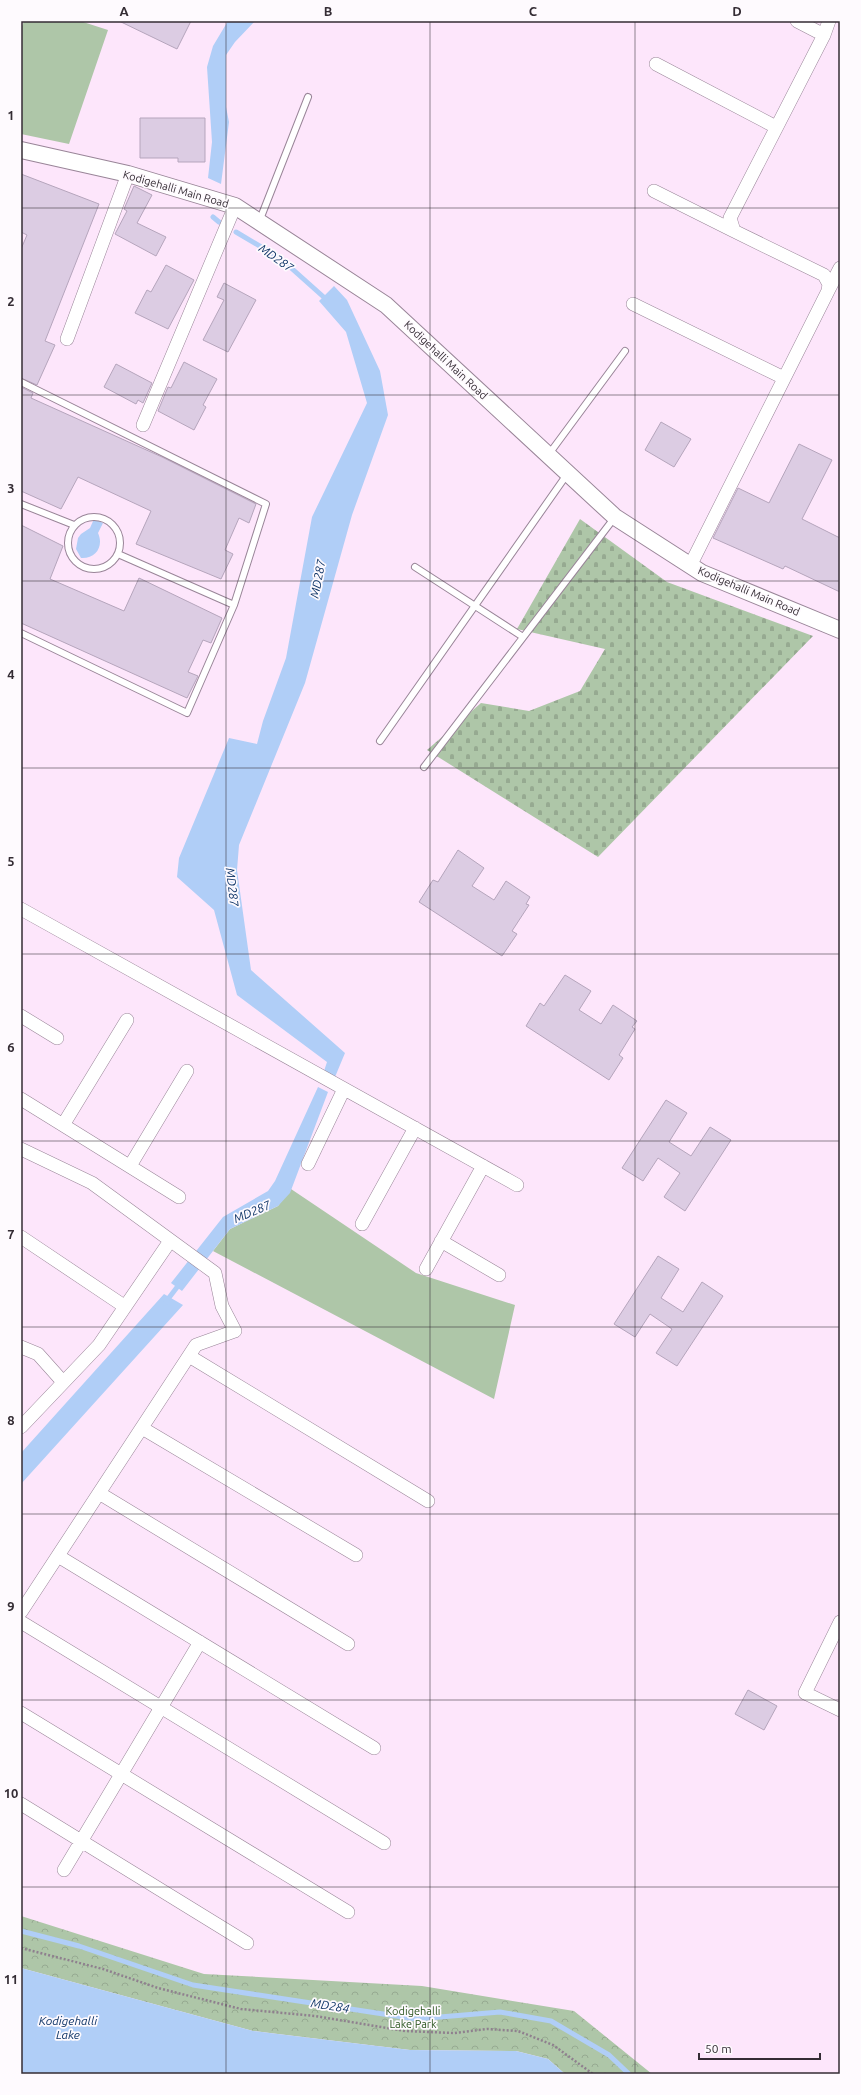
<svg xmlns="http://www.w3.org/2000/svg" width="861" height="2095" font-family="Ubuntu,sans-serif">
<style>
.green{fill:#aec6a8}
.cemetery{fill:url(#cemetery-stones)}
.park{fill:url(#park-crowns)}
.water{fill:#b0cef7}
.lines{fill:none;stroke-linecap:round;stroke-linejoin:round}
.stream{stroke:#b0cef7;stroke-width:5}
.building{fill:#dccce3;stroke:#b5a5bc}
.service-casing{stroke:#998598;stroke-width:8}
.minor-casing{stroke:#998598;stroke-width:14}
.tertiary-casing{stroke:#998598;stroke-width:18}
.path{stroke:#8f808e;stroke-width:2.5;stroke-dasharray:2 2;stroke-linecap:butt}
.service{stroke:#fff;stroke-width:6}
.minor{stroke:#fff;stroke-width:13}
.tertiary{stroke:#fff;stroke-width:16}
.grid{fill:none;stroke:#342c34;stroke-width:1;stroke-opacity:0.55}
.labels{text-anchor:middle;stroke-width:3.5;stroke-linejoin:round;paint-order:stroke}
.street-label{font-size:11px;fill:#342c34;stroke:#fefafe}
.park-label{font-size:11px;fill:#2b561f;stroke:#fefafe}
.water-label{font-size:12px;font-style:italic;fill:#103668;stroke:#fefafe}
.neatline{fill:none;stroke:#342c34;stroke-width:1.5}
.grid-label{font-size:13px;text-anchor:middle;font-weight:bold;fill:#342c34}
</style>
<defs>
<pattern id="cemetery-stones" width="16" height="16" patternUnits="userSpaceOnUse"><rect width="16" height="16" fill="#aec6a8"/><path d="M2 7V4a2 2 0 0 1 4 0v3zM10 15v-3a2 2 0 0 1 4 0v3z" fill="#96aa91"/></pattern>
<pattern id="park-crowns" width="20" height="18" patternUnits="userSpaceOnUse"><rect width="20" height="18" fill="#aec6a8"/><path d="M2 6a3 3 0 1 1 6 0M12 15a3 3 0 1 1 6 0" fill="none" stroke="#96aa91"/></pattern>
</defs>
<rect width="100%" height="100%" fill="#fde6fb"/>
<path class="green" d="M24,21H80L108,30L69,144L21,134V29Z
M291,1189L416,1273L515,1305L494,1399L213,1251L230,1229L278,1206Z"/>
<path class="cemetery" d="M580,519L667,582L813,636L598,857L427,750L481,703L529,711L580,691L605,649L517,629Z"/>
<path class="park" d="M21,1916L204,1974L422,1986L574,2011L652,2074H565L548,2059L516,2051L410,2050L253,2031L21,1968Z"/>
<path class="water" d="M228,21H255L235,42L226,55V107L229,122L221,184L208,178L212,142L207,67L213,46Z
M334,286L347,300L380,371L388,415L352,515L305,683L239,845L237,870L251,970L345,1053L335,1077L324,1071L327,1062L237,995L214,910L177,877L179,858L229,738L257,744L263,721L286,658L312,517L367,403L346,332L319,301Z
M94,519L103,523L98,533C104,546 96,559 81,558L76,549L78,538L81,534L90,528Z
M318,1087L328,1092L290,1193L278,1206L230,1229L182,1291L171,1283L223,1217L268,1191L275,1181Z
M164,1294L183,1305L21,1484V1453Z
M21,1968L253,2031L410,2050L516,2051L548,2059L565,2074H21Z"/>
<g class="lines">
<path class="stream" d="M213,217L219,222
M236,232L280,258L327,300
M165,1303L181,1282
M21,1931L79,1946L193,1985L416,2019L500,2012L551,2021L609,2055L629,2074"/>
</g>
<path class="building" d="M119,21H191L177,49Z
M140,118H205V162H178V158H140Z
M21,174L99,204L45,341L55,345L37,385L21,378V249L27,235L21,232Z
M134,186L152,195L137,223L166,237L156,256L115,234L127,211L124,209Z
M166,265L194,280L168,329L135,313L147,290L151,292Z
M224,283L256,300L228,352L203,340L224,300L217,297Z
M184,362L217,379L203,405L206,407L194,430L158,411L168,387L171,388Z
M116,364L152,383L143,403L138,400L136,404L104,387Z
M21,387L33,393L31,398L162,457L256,504L249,523L239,518L225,550L233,554L221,579L136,544L151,511L78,477L61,509L21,491Z
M661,422L691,439L674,467L645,450Z
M799,444L832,460L802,519L840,538V592L785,566L783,569L713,538L738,488L769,503Z
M21,525L63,546L50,579L124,611L139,578L222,618L211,643L203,640L188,672L198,676L187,698L21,623Z
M458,850L484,868L472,886L494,900L506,881L530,897L526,904L529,905L512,931L517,934L502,956L419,902L433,880L438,882Z
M565,975L591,991L579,1010L601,1024L613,1005L637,1021L632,1027L635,1029L619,1055L623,1058L609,1080L526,1026L540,1003L544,1006Z
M666,1100L687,1113L669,1142L691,1156L710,1127L731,1140L685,1211L664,1197L680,1173L658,1158L643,1181L622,1168Z
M658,1256L679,1269L661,1298L683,1312L702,1282L723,1296L677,1366L656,1353L672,1329L650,1314L635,1337L614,1324Z
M748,1690L777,1706L764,1730L735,1714Z"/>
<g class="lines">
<g class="service-casing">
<path id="service" d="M259,222L308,97
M21,382L266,504L234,605L187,713L21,633
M549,454L625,351
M21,504L74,525
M68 543a26 26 0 1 1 52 0a26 26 0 1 1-52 0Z
M118,554L234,605
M415,567L523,637
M380,741L568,473
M424,767L615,517"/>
</g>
<g class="minor-casing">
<path id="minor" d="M797,21L824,35
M656,64L776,127
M654,191L734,231
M828,291L840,268
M633,304L784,378
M67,339L128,174
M143,425L235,206
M690,566L828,291L829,284L824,275L734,231L730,218L824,35L829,21
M21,909L517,1185
M21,1016L57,1038
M21,1099L63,1125L127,1020
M63,1125L179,1197
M21,1149L92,1183L215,1273L222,1306L235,1331L196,1345L21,1612
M308,1164L344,1089
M130,1166L187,1071
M362,1224L415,1128
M21,1237L124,1306
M441,1241L499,1275
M426,1269L483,1166
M21,1347L38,1354L63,1382
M189,1356L428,1501
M21,1427L99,1345L170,1241
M142,1428L356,1555
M99,1493L348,1644
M58,1556L374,1748
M21,1622L384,1843
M840,1622L805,1693L840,1710
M21,1713L348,1912
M21,1804L247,1943
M64,1870L200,1642"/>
</g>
<g class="tertiary-casing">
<path id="tertiary" d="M21,150L128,174L235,206L386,305L615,517L702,573L840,630"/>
</g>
<path class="path" d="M21,1948L103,1969L158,1988L241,2009L315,2016L405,2031L454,2033L487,2029L518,2031L553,2045L593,2074"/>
<use href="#service" class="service"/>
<use href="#minor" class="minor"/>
<use href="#tertiary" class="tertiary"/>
</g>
<path class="grid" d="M226,21V2074M430,21V2074M635,21V2074M21,208H840M21,395H840M21,581H840M21,768H840M21,954H840M21,1141H840M21,1327H840M21,1514H840M21,1700H840M21,1887H840"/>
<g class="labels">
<g class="street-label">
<text transform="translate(176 189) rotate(16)" y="4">Kodigehalli Main Road</text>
<text transform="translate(446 360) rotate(43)" y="4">Kodigehalli Main Road</text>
<text transform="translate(749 591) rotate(23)" y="4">Kodigehalli Main Road</text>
</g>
<g class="park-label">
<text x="413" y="2015">Kodigehalli<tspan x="413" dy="13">Lake Park</tspan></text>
</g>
<g class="water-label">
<text transform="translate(276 258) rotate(35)" y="4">MD287</text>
<text transform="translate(318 579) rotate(-79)" y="4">MD287</text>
<text transform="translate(232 887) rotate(83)" y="4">MD287</text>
<text transform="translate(252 1212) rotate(-23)" y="4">MD287</text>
<text transform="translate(330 2006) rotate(9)" y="4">MD284</text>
<text x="68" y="2025">Kodigehalli<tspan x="68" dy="14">Lake</tspan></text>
</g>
</g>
<rect width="861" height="2095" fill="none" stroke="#fefafe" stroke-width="44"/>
<path d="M699 2053v6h121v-6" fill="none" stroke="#342c34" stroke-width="2"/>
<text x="705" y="2053" font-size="12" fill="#342c34" stroke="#fefafe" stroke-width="3" paint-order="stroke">50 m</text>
<rect x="22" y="22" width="817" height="2051" class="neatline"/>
<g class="grid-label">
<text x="124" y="16">A</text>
<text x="328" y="16">B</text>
<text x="533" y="16">C</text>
<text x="737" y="16">D</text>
<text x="11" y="120">1</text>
<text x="11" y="306">2</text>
<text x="11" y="493">3</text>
<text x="11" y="679">4</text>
<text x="11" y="866">5</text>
<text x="11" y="1052">6</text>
<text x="11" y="1239">7</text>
<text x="11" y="1425">8</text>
<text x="11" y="1611">9</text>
<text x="11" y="1798">10</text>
<text x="11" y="1984">11</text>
</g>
</svg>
